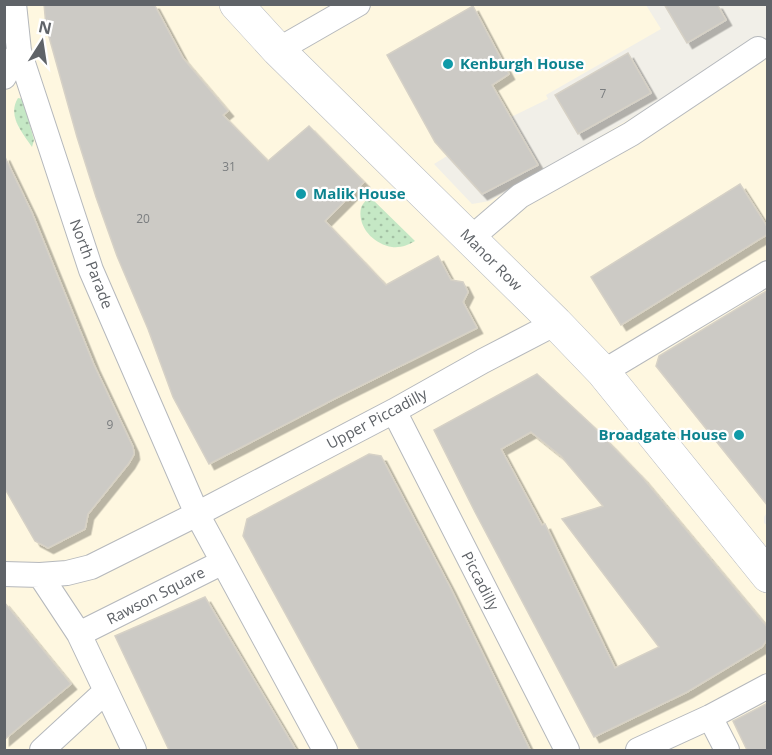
<svg xmlns="http://www.w3.org/2000/svg" width="772" height="755" font-family="'Open Sans',sans-serif">
<style>
.commercial{fill:#fef7e0}
.green{fill:url(#green-dots)}
.building{fill:#cccac5;stroke:#d6d1c6;stroke-width:1.5;fill-rule:evenodd;filter:url(#shadow)}
.lines{fill:none;stroke-linecap:round;stroke-linejoin:round}
.street-casing{stroke:#b5b8bc;stroke-width:26}
.secondary-casing{stroke:#b6babf;stroke-width:34}
.street{stroke:#fff;stroke-width:24}
.secondary{stroke:#fff;stroke-width:33}
.culture-dot{fill:#0f9aa8;stroke:#fff;stroke-width:2}
.labels{text-anchor:middle;stroke-width:4.5;stroke-linejoin:round;paint-order:stroke}
.number-label{font-size:12px;fill:#7a7d7f}
.culture-label{font-size:15px;font-weight:bold;fill:#0d838f;stroke:#fff;text-anchor:start}
.street-label{font-size:15px;fill:#5f6368;stroke:#fff}
</style>
<defs>
<pattern id="green-dots" width="8" height="8" patternUnits="userSpaceOnUse" patternTransform="scale(1.5)"><rect width="8" height="8" fill="#c5e8c5"/><path d="M2 2h.1M6 6h.1" fill="none" stroke="#a3c0a4" stroke-width="1.8" stroke-linecap="round"/></pattern>
<filter id="shadow"><feDropShadow dx="5.5" dy="5.5" stdDeviation="0" flood-color="#0004"/></filter>
</defs>
<rect width="100%" height="100%" fill="#f1efe8"/>
<path class="commercial" d="M4,5H646L661,29L546,95L548,99L511,117L434,164L472,204L490,201L767,38L768,511L764,517V523L768,526L767,750H5Z"/>
<path class="green" d="M18,98L23,99L34,140L32,147C22,132 7,116 18,98Z
M369,196L415,241C408,245 401,248 392,247C374,244 357,227 361,208C362,204 367,200 369,196Z"/>
<path class="building" d="M44,4H154L183,58L228,111L223,115L268,161L309,126L364,182L325,221L386,285L438,256L451,280L463,282L468,292L463,302L477,328L336,398L209,464L173,397L148,329L117,256L96,197L77,137L46,26Z
M664,4H717L726,20L687,43Z
M473,6L509,74L492,85L538,165L482,194L435,142L387,55Z
M628,53L651,93L578,134L555,95Z
M4,155L32,213L94,365L133,447L134,454L129,463L88,514L85,529L48,548L35,541L4,487Z
M740,184L768,228V234L621,325L591,277Z
M768,290V506L656,366L659,356Z
M537,374L595,428L642,477L768,628V638L762,647L687,692L594,737L475,512L434,430ZM531,432L561,456L603,506L562,519L659,647L615,668L545,524L542,525L501,449Z
M369,454L381,456L450,587L530,750H360L243,536L247,519Z
M205,597L296,750H169L115,636Z
M4,602L71,684L4,740Z
M768,703V750H747L733,721Z"/>
<g class="lines">
<g class="street-casing">
<path id="street" d="M14,4L19,51L91,270L197,514L325,750
M278,50L358,4
M4,77L19,51
M470,239L520,196L631,134L758,49
M603,372L768,273
M394,411L567,750
M4,574L40,575L67,573L91,567L197,514L394,411L483,361L556,323
M40,575L79,634L134,750
M79,634L223,562
M710,717L727,750
M42,750L106,691
M638,750L710,717L768,686"/>
</g>
<g class="secondary-casing">
<path id="secondary" d="M236,4L278,50L556,323L603,372L768,576"/>
</g>
<use href="#street" class="street"/>
<use href="#secondary" class="secondary"/>
</g>
<g class="culture-dot">
<circle cx="448" cy="64" r="6"/>
<circle cx="301" cy="194" r="6"/>
<circle cx="739" cy="435" r="6"/>
</g>
<g class="labels">
<g class="number-label">
<text x="603" y="98">7</text>
<text x="229" y="171">31</text>
<text x="143" y="223">20</text>
<text x="110" y="429">9</text>
</g>
<g class="culture-label">
<text x="460" y="69">Kenburgh House</text>
<text x="313" y="199">Malik House</text>
<text x="727" y="440" text-anchor="end">Broadgate House</text>
</g>
<g class="street-label">
<text transform="translate(491 260) rotate(45)" y="5">Manor Row</text>
<text transform="translate(91 264) rotate(69)" y="5">North Parade</text>
<text transform="translate(377 419) rotate(-28)" y="5">Upper Piccadilly</text>
<text transform="translate(480 581) rotate(63)" y="5">Piccadilly</text>
<text transform="translate(156 596) rotate(-27)" y="5">Rawson Square</text>
</g>
</g>
<rect width="772" height="755" fill="none" stroke="#5f6368" stroke-width="12"/>
<g transform="translate(42 42) rotate(12)" stroke="#ffffff" stroke-width="4.5" paint-order="stroke">
<path d="M0-4.5L10 22L0 15L-10 22Z" fill="#5f6368"/>
<text y="-9" font-size="16" font-weight="bold" text-anchor="middle" fill="#5f6368">N</text>
</g>
</svg>
